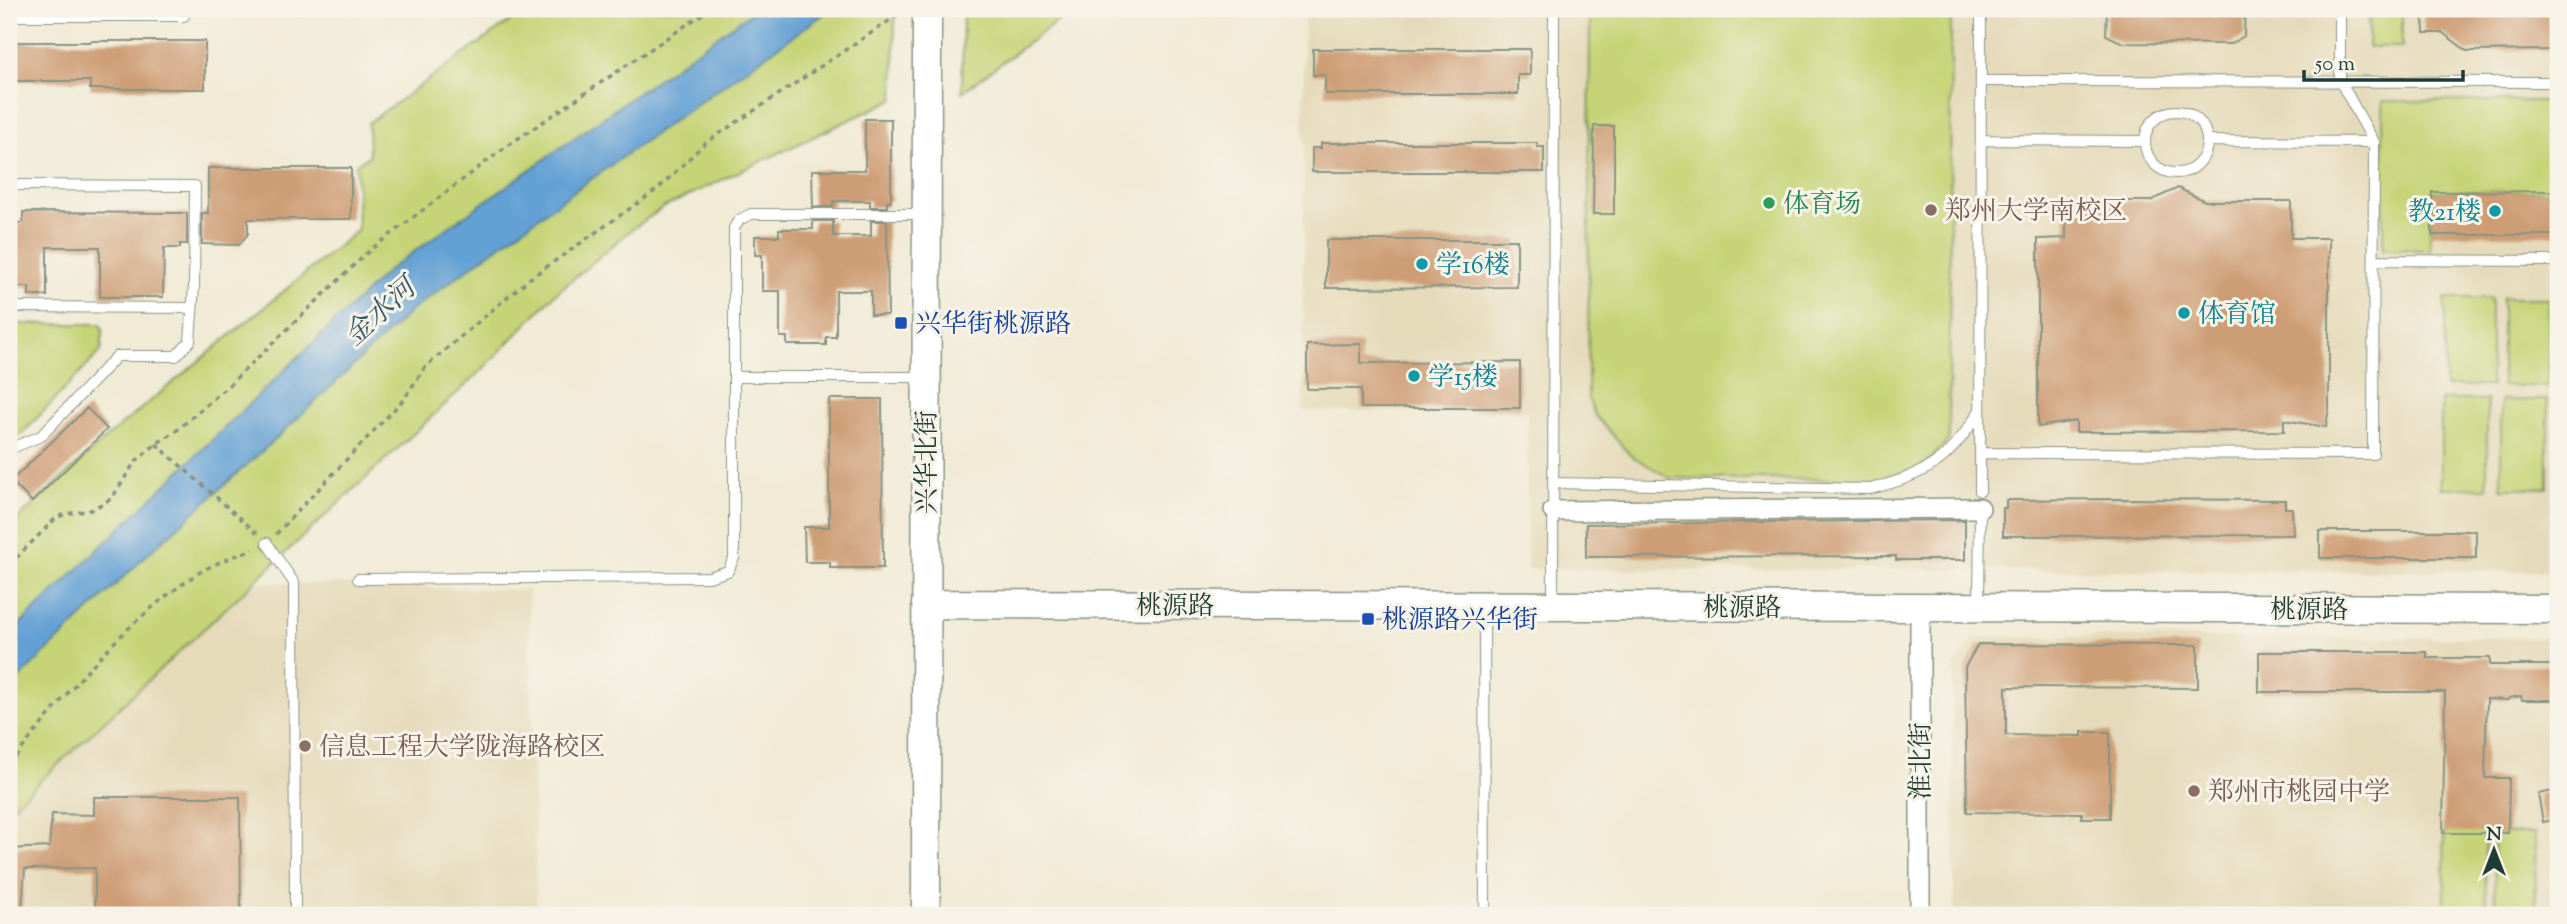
<svg xmlns="http://www.w3.org/2000/svg" width="2567" height="924" font-family="'Sorts Mill Goudy','Noto Serif SC',serif">
<style>
.built{fill:#e5daba}
.green{fill:#c6d477;stroke:#728856;stroke-width:2}
.water{fill:#64a0d4;stroke:#426e84;stroke-width:2}
.building{fill:#cd9d74}
.lines{fill:none;stroke-linecap:round;stroke-linejoin:round}
.lane-casing{stroke:#889484;stroke-width:12}
.street-casing{stroke:#889484;stroke-width:22}
.secondary-casing{stroke:#889484;stroke-width:31}
.path{stroke:#889484;stroke-width:3.5;stroke-dasharray:5 5;stroke-linecap:butt}
.lane{stroke:#fff;stroke-width:10}
.street{stroke:#fff;stroke-width:19}
.secondary{stroke:#fff;stroke-width:28}
.leisure-dot{fill:#2e9e5b;stroke:#f7f3e8;stroke-width:2.5}
.education-dot{fill:#8d6e63;stroke:#f7f3e8;stroke-width:2.5}
.culture-dot{fill:#0f9aa8;stroke:#f7f3e8;stroke-width:2.5}
.transit-dot{fill:#1a4fb4;stroke:#f7f3e8;stroke-width:2.5}
.labels{text-anchor:middle;stroke-width:6;stroke-linejoin:round;paint-order:stroke}
.leisure-label{font-size:26px;fill:#27864d;stroke:#f7f3e8;text-anchor:start}
.education-label{font-size:26px;fill:#785e54;stroke:#f7f3e8;text-anchor:start}
.culture-label{font-size:26px;fill:#0d838f;stroke:#f7f3e8;text-anchor:start}
.transit-label{font-size:26px;fill:#164399;stroke:#f7f3e8;text-anchor:start}
.street-label{font-size:26px;fill:#1f3d34;stroke:#f7f3e8}
.water-label{font-size:28px;font-style:italic;fill:#345b64;stroke:#f7f3e8}
</style>
<rect width="100%" height="100%" fill="#f7f3e8"/>
<filter id="ink" filterUnits="userSpaceOnUse"><feTurbulence type="fractalNoise" baseFrequency=".0143" numOctaves="2"/><feDisplacementMap in="SourceGraphic" scale="14" xChannelSelector="R" yChannelSelector="G"/><feConvolveMatrix kernelMatrix="1 2 1 2 8 2 1 2 1" color-interpolation-filters="sRGB"/></filter>
<filter id="wash" filterUnits="userSpaceOnUse"><feTurbulence type="fractalNoise" baseFrequency=".00686" numOctaves="4" result="noise"/><feDisplacementMap in="SourceGraphic" scale="28" xChannelSelector="R" yChannelSelector="G"/><feGaussianBlur stdDeviation="1.57" result="paint"/><feColorMatrix in="noise" values="0 0 0 0 0 0 0 0 0 0 0 0 0 0 0 0 0 1.4 0 .05"/><feComposite in="paint" operator="in"/></filter>
<g filter="url(#wash)">
<rect width="100%" height="100%" fill="#f1ead5"/>
<path class="built" d="M1304,9H2558V571L1527,569V412L1303,411Z
M255,582L528,590L537,915H9V809Z
M1975,637L2558,638V915H1954L1953,666Z"/>
<path class="green" d="M527,9H895L894,99L664,207L631,230L555,294L483,369L9,810V527L108,436L358,230L356,164L369,156L368,123Z
M963,9H1074L962,92Z
M1590,9H1951L1949,439L1934,456L1917,469L1874,480L1670,478L1630,455L1595,415L1588,398Z
M2369,9H2402V47H2368Z
M2383,101H2558V191L2432,192L2430,250L2383,249Z
M2445,298H2491V386H2445Z
M2502,298H2549V386H2502Z
M2554,298H2558V386H2555Z
M9,324H100L103,330L101,351L21,435L9,440Z
M2441,400H2487V488H2441Z
M2501,400H2548V488H2501Z
M2444,832H2485L2486,915H2445Z
M2494,833H2535L2536,915H2495Z"/>
<path class="water" d="M756,9H831L573,192L412,310L279,436L152,550L9,688V635L391,268Z"/>
<g id="blocks">
<path class="building" d="M2107,9H2245L2244,36L2231,44L2123,43L2106,35Z
M2423,9H2558V50L2467,51L2443,33H2424Z
M90,41H205V89H90V81H9V42H90Z
M1313,49H1530V75H1518V94H1325V75H1313Z
M865,119H891V201H887V207H870V201H833V207H813L812,170H865Z
M1594,126H1614V214H1593Z
M1321,143H1537V147H1544V172H1312V148H1321Z
M208,168H351V219H248V234L239,245L202,244V213H208Z
M2178,188L2205,201H2291V238H2329V408L2326,427L2284,420V431L2076,432V421L2038,427V239L2066,238V201H2150Z
M2558,191V235H2432V192Z
M23,212L187,213V244H180V248H164L163,297H100V247H47V296H29V287H9V223H23Z
M813,221H833V236H871V221H887L888,315H871V291H836V337H826V345H787V337H780V291H762V255H755V236H779V229H813Z
M1326,240H1517V287L1326,288Z
M1361,344V363L1520,362V408H1361V389H1307V345Z
M829,399H882L883,568H830V562H805L804,527H829Z
M87,408L107,429L32,502L11,481Z
M2119,499L2285,500V508H2292L2293,535L2003,536V508H2006V500Z
M1965,520V560H1896V556L1586,557V524Z
M2320,531H2476V558H2320Z
M1978,644L2198,645V688L2006,687V735L2082,736V732H2110V818H2081L2082,813L1967,812L1965,667Z
M2259,652H2427V658H2490V665H2558V700H2522L2521,696L2509,698V700L2487,699L2485,778H2509L2508,833H2443L2445,692H2259Z
M2558,790V819L2543,822L2538,794Z
M94,797H240L241,913L95,915V868L25,869L22,911H9V849L49,847L52,814L94,815Z"/>
</g>
</g>
<g filter="url(#ink)">
<use href="#blocks" fill-opacity="0" stroke="#889484" stroke-width="2"/>
<g class="lines">
<g class="lane-casing">
<path id="lane" d="M2340,9V81L2374,142
M9,16H184V9
M1981,81L2558,82
M2145 142a31 31 0 1 1 62 0a31 31 0 1 1-62 0Z
M1981,140L2144,141
M9,185L195,186L194,286L190,341L176,356H117L41,436L9,449
M2374,260L2558,261
M9,307L192,308
M734,377H926
M1980,453L2373,454L2374,142L2207,141
M1553,483L1870,489C1926,475 1950,461 1980,410
M1980,491L1981,9
M267,543L294,583L295,915
M358,579L709,577L728,571L734,558V228L739,220L751,214H925
M1553,603L1554,9
M1979,604L1980,507
M1484,606L1485,915"/>
</g>
<g class="street-casing">
<path id="street" d="M1553,511L1980,508
M1920,607V915"/>
</g>
<g class="secondary-casing">
<path id="secondary" d="M926,604L2558,609
M926,915L927,9"/>
</g>
<path class="path" d="M156,444L258,534
M276,534L404,399L425,367L529,279L658,189L704,144L904,11
M9,565L56,518L65,514L91,510L112,498L135,462L156,444L176,431L227,387L369,251L507,146L710,9
M9,765C65,695 119,626 194,576C212,564 233,557 253,549"/>
<use href="#lane" class="lane"/>
<use href="#street" class="street"/>
<use href="#secondary" class="secondary"/>
</g>
</g>
<circle class="leisure-dot" cx="1769" cy="203" r="7"/>
<g class="education-dot">
<circle cx="1931" cy="210" r="7"/>
<circle cx="305" cy="746" r="7"/>
<circle cx="2194" cy="791" r="7"/>
</g>
<g class="culture-dot">
<circle cx="2495" cy="211" r="7"/>
<circle cx="1422" cy="264" r="7"/>
<circle cx="2184" cy="313" r="7"/>
<circle cx="1414" cy="376" r="7"/>
</g>
<g class="transit-dot">
<rect x="894" y="316" width="14" height="14" rx="3.5"/>
<rect x="1361" y="612" width="14" height="14" rx="3.5"/>
</g>
<g class="labels">
<g class="leisure-label">
<text x="1783" y="212">体育场</text>
</g>
<g class="education-label">
<text x="1945" y="219">郑州大学南校区</text>
<text x="319" y="755">信息工程大学陇海路校区</text>
<text x="2208" y="800">郑州市桃园中学</text>
</g>
<g class="culture-label">
<text x="2481" y="220" text-anchor="end">教21楼</text>
<text x="1436" y="273">学16楼</text>
<text x="2198" y="322">体育馆</text>
<text x="1428" y="385">学15楼</text>
</g>
<g class="transit-label">
<text x="915" y="332">兴华街桃源路</text>
<text x="1382" y="628">桃源路兴华街</text>
</g>
<g class="street-label">
<text transform="translate(926 462) rotate(-90)" y="9">兴华北街</text>
<text x="1175" y="614">桃源路</text>
<text x="1742" y="616">桃源路</text>
<text x="2309" y="618">桃源路</text>
<text transform="translate(1920 761) rotate(-90)" y="9">淮北街</text>
</g>
<g class="water-label">
<text transform="translate(379 311) rotate(-42)" y="10">金水河</text>
</g>
</g>
<rect width="2567" height="924" fill="none" stroke="#f7f3e8" stroke-width="35"/>
<g transform="translate(2494 850)" stroke="#f7f3e8" stroke-width="5" paint-order="stroke">
<path d="M0-5L12 26L0 18L-12 26Z" fill="#1f3d34"/>
<text y="-10" font-size="19" font-weight="bold" text-anchor="middle" fill="#1f3d34">N</text>
</g>
<path d="M2304 70v10h159v-10" fill="none" stroke="#1f3d34" stroke-width="3.5"/>
<text x="2315" y="70" font-size="21" fill="#1f3d34" stroke="#f7f3e8" stroke-width="5" paint-order="stroke">50 m</text>
</svg>
